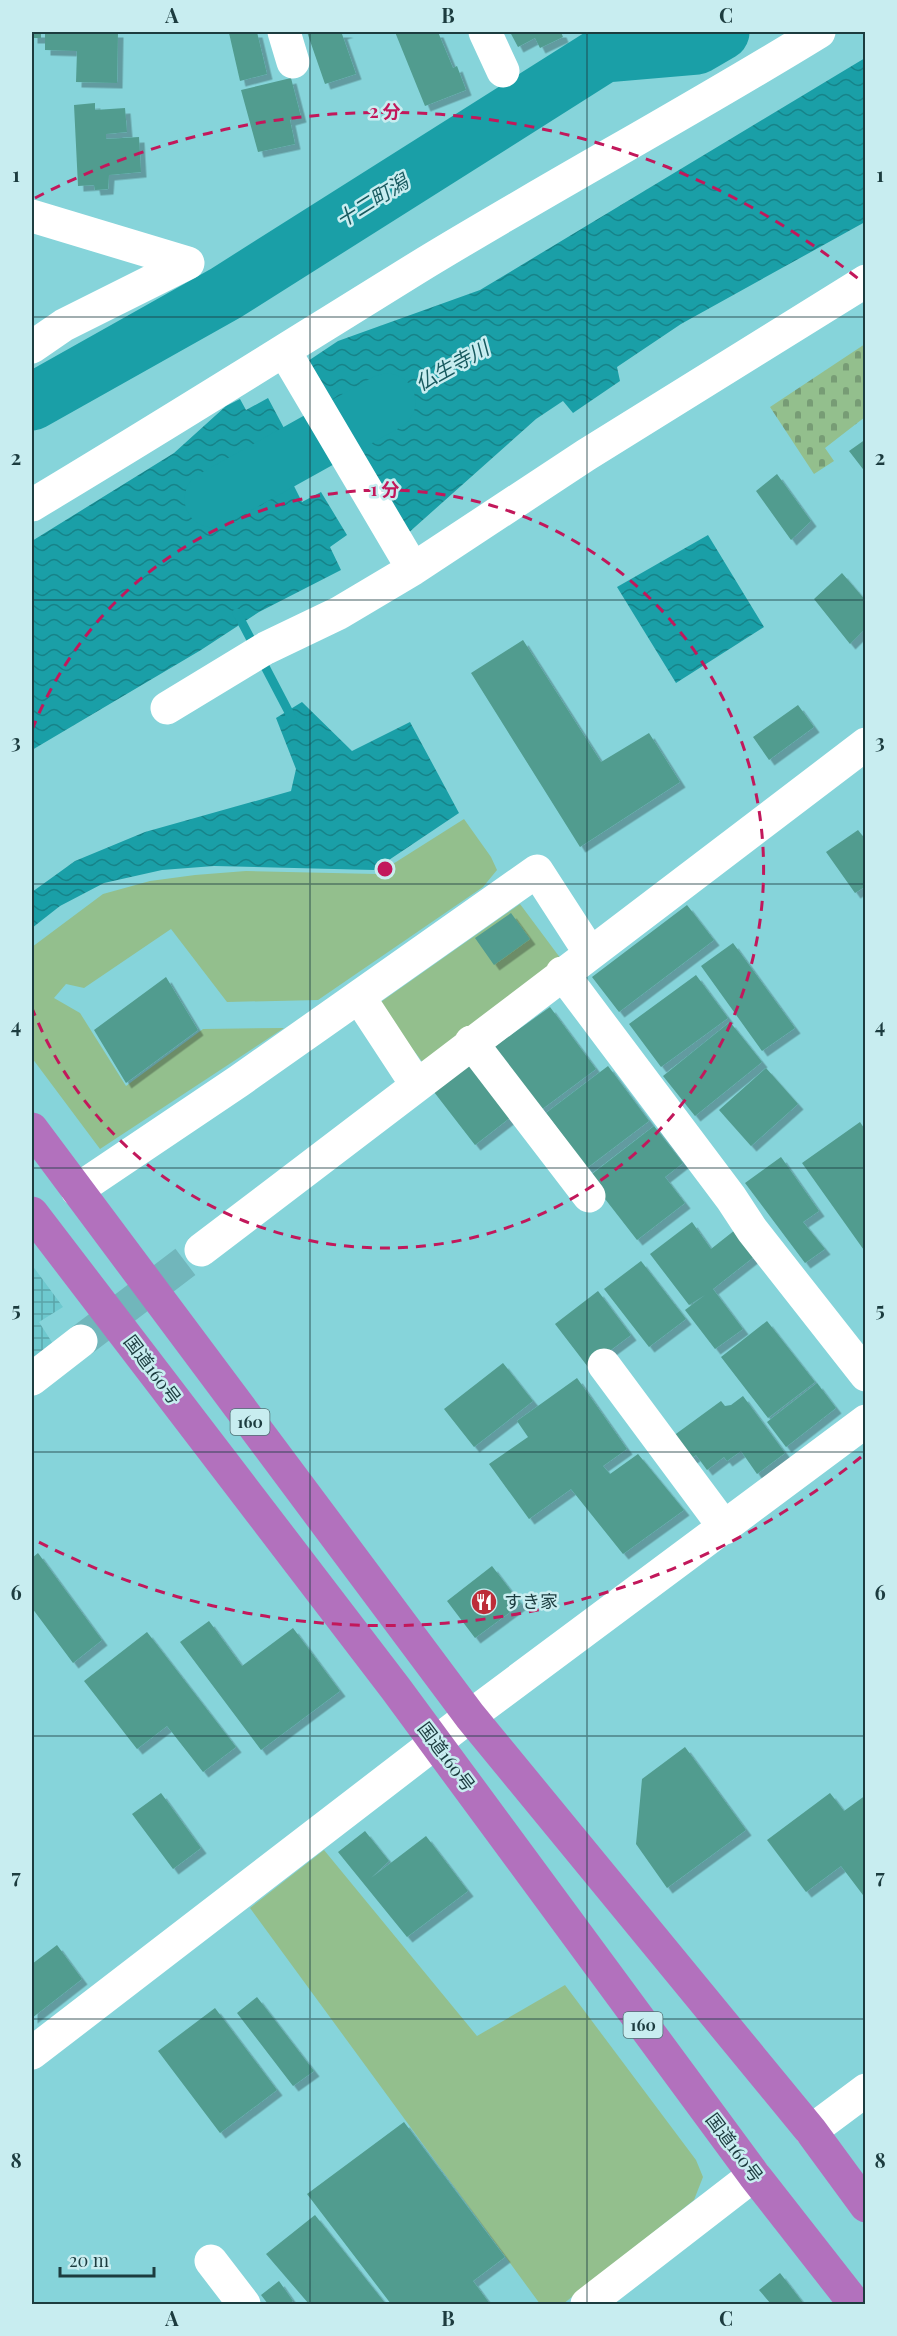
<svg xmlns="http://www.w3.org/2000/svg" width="897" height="2336" font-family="'Playfair Display','Noto Sans JP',serif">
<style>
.industrial{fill:url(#industrial-grid)}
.grass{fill:#93bf8d}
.cemetery{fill:url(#cemetery-stones)}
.water{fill:url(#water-waves)}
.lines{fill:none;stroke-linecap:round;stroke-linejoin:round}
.stream{stroke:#1a9fa7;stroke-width:9}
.river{stroke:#1a9fa7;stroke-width:57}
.building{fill:#519c8f;filter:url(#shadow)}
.minor-tunnel{stroke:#71b6bb;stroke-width:33;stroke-dasharray:33 16;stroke-linecap:butt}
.minor{stroke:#fff;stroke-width:33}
.highway{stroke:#b271bd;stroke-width:33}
.grid{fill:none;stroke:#1c3c3f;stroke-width:1.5;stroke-opacity:0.55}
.ring{fill:none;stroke:#c2185b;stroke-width:3;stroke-dasharray:10 8}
.labels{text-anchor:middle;stroke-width:5;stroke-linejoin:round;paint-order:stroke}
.shield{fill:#c8edf0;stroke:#507174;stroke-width:1.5}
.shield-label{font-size:16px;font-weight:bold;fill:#1c3c3f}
.street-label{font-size:18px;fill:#1c3c3f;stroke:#c8edf0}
.poi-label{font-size:18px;fill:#1c3c3f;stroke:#c8edf0;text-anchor:start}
.water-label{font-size:20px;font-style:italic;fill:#185a5f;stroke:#c8edf0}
.centre{fill:#c2185b;stroke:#c8edf0;stroke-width:3}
.ring-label{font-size:18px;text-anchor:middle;font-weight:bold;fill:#c2185b;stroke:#c8edf0;stroke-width:5;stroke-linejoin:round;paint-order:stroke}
.neatline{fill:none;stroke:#1c3c3f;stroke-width:2}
.grid-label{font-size:20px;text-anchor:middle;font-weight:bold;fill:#1c3c3f}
</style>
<defs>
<pattern id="industrial-grid" width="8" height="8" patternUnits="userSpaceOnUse" patternTransform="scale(1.5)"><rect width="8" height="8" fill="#6ec9cf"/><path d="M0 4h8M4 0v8" fill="none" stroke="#5aa4a9"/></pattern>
<pattern id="cemetery-stones" width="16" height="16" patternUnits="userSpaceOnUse" patternTransform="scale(1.5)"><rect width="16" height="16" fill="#93bf8d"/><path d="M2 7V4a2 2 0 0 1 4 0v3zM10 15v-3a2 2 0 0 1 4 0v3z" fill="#779c75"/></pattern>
<pattern id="water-waves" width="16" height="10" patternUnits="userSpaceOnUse" patternTransform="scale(1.5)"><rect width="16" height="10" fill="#1a9fa7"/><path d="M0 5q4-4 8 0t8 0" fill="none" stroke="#168389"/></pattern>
<filter id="shadow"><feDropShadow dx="5.5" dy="5.5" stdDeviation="0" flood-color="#0004"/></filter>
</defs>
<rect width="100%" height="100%" fill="#86d4da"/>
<path class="industrial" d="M32,1265L63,1307L39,1322L55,1347L32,1364Z"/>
<path class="grass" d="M464,819L491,857L497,870L483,887L318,1000L227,1002L171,929L84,988L66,984L54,998L80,1013L126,1086L203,1029L284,1028L100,1149L32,1058V947L103,894L150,881L195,875L246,871L377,874Z
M520,904L561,959L424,1064L378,1004Z
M324,1850L477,2036L565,1985L696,2160L703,2177L694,2200L563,2304H540L250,1908Z"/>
<path class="cemetery" d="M865,344V417L825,448L834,461L814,474L770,407Z"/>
<path class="water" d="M865,58V222L681,324L617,367L620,381L573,413L563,401L536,419L406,535L305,363L338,341L480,290Z
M268,398L293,445L278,454L302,502L321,492L347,535L330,547L341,570L259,612L201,650L32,750V541L174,453L226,406L240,399L246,410Z
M708,535L764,627L676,683L617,587Z
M302,702L352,751L410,722L459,813L374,870L214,866L162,870L104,883L60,906L32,928V892L75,861L145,832L291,791L296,769L276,718Z"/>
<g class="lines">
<path class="stream" d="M237,613L293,720"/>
<path class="river" d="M32,402L226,293L604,54L697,46L721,32
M213,499L387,402"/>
</g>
<path class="building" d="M32,32H41V38H32Z
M45,32H118L117,83L76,82L77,51L45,50Z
M237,32H257L267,74L240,81L229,33Z
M307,32H348L342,34L356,74L325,84Z
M395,32H438L453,68L457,66L466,90L425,106Z
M510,32H561L563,37L540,48L535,38L518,47Z
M291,78L301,117L290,120L295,144L258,152L241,90Z
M95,103V110L125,108L127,132L106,134V139L139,137L141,172L109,175L108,189L95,190L94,185L78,186L74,105Z
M866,439V473L849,451Z
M777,474L811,521L791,540L756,491Z
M842,573L866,601V628L850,644L814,599Z
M523,640L601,762L649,733L680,782L580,847L471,673Z
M798,705L814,727L769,760L753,737Z
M858,830L866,840V886L855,893L826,852Z
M687,905L714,940L619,1012L592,977Z
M511,913L530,939L494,965L475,938Z
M733,943L795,1028L762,1051L701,966Z
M696,975L728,1018L661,1067L629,1024Z
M166,977L198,1030L126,1083L94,1030Z
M550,1007L596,1069L541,1110L494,1047Z
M730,1022L762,1062L695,1116L663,1076Z
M470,1064L511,1117L475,1145L434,1092Z
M608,1066L649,1121L587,1168L546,1113Z
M766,1068L798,1104L751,1146L719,1110Z
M860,1122L866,1131V1253L802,1163Z
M654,1126L683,1163L665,1177L685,1203L637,1240L588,1177Z
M781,1157L819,1211L803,1222L825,1249L805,1263L745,1183Z
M692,1222L711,1249L735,1230L755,1256L713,1289L743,1329L715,1349L685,1310L705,1295L689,1305L650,1254Z
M641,1261L686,1319L649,1347L604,1289Z
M598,1291L631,1335L588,1367L555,1324Z
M767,1321L815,1382L768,1418L721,1357Z
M503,1363L533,1401L474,1447L444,1409Z
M577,1378L627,1449L603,1466L610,1474L638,1454L684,1510L623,1554L571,1489L529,1519L489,1464L528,1437L517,1421Z
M817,1383L836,1408L786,1447L767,1422Z
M743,1396L785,1453L757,1474L741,1451L727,1461L724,1457L707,1470L696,1455L686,1462L669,1439L721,1401L725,1406L731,1405Z
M38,1553L102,1640L73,1663L32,1608V1558Z
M492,1566L521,1604L475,1638L447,1601Z
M209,1621L242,1666L293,1628L340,1691L261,1750L180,1642Z
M147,1632L236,1747L203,1772L167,1726L137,1749L84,1681Z
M685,1747L746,1830L667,1888L636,1844L642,1779Z
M161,1793L201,1848L173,1869L132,1814Z
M830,1793L844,1811L866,1795V1899L841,1866L806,1892L767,1840Z
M365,1831L389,1861L371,1878L426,1836L468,1891L407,1937L338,1852Z
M57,1945L82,1979L32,2018V1964Z
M257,1997L314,2071L293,2086L237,2013Z
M215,2008L277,2090L220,2133L158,2051Z
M404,2122L505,2257L473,2281L490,2304H391L307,2194Z
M315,2215L385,2303L383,2304H309L266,2254Z
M780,2273L804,2304H771L759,2290Z
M279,2281L293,2301L289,2304H268L261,2295Z"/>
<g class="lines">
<path class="minor-tunnel" d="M81,1341L201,1250"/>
<path class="minor" d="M284,32L293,62
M485,32L503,71
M32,216L188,263L64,325L32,347
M32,505C164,426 294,344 425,263C555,184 689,112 819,32
M413,569L586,455L866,281
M167,708L266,648L339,613L413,569L285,352
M562,973L731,1198L752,1230L866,1375
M359,997L416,1084
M471,1042L589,1196
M77,1190L239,1081L537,871L590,953
M201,1250L866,744
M604,1365L725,1528
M32,1379L81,1341
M32,2053L470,1716L866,1421
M811,2131L866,2090
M211,2261L244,2304
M587,2304L754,2175"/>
<path class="highway" d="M32,1129L470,1716L811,2131L866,2206
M32,1213L396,1689L754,2175L855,2304"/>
</g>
<path class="grid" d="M310,32V2304M587,32V2304M32,317H866M32,600H866M32,884H866M32,1168H866M32,1452H866M32,1736H866M32,2019H866"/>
<g class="ring">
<path d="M32 730A379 379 0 1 1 32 1008"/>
<path d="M861 1457A757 757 0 0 1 35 1540M35 198A757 757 0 0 1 861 281"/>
</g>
<defs>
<g id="restaurant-disc" transform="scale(1.35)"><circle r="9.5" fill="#bd2d39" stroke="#c8edf0"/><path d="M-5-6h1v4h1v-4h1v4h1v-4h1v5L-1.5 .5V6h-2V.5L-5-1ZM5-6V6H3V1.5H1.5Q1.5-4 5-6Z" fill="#fff"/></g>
</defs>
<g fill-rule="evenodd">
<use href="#restaurant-disc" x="484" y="1602"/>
</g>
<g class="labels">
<g class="shield">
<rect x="230.5" y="1409" width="39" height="26" rx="4.5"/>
<rect x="623.5" y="2012" width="39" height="26" rx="4.5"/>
</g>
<g class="shield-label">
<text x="250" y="1428">160</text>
<text x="643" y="2031">160</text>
</g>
<g class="street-label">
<text transform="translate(152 1370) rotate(53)" y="6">国道160号</text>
<text transform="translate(446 1757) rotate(53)" y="6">国道160号</text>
<text transform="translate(734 2148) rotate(53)" y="6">国道160号</text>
</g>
<g class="poi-label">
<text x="504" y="1608">すき家</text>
</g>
<g class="water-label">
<text transform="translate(372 201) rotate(-32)" y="7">十二町潟</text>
<text transform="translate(452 366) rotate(-29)" y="7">仏生寺川</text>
</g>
</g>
<circle cx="385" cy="869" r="9" class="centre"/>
<g class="ring-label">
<text x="385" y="118">2 分</text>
<text x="385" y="496">1 分</text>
</g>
<rect width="897" height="2336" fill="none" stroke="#c8edf0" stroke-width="66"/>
<path d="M60 2267v9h94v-9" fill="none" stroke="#1c3c3f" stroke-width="3"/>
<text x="69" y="2267" font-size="18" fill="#1c3c3f" stroke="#c8edf0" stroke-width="4.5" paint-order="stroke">20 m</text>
<rect x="33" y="33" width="831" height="2270" class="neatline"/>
<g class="grid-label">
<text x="172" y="23">A</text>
<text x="448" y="23">B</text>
<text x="726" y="23">C</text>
<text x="16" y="182">1</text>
<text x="880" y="182">1</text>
<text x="16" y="465">2</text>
<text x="880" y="465">2</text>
<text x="16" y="749">3</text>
<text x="880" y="749">3</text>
<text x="16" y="1033">4</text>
<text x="880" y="1033">4</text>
<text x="16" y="1317">5</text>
<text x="880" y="1317">5</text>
<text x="16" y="1600">6</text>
<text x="880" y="1600">6</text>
<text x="16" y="1884">7</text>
<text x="880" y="1884">7</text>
<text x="16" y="2168">8</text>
<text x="880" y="2168">8</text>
<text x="172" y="2326">A</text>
<text x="448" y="2326">B</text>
<text x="726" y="2326">C</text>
</g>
</svg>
